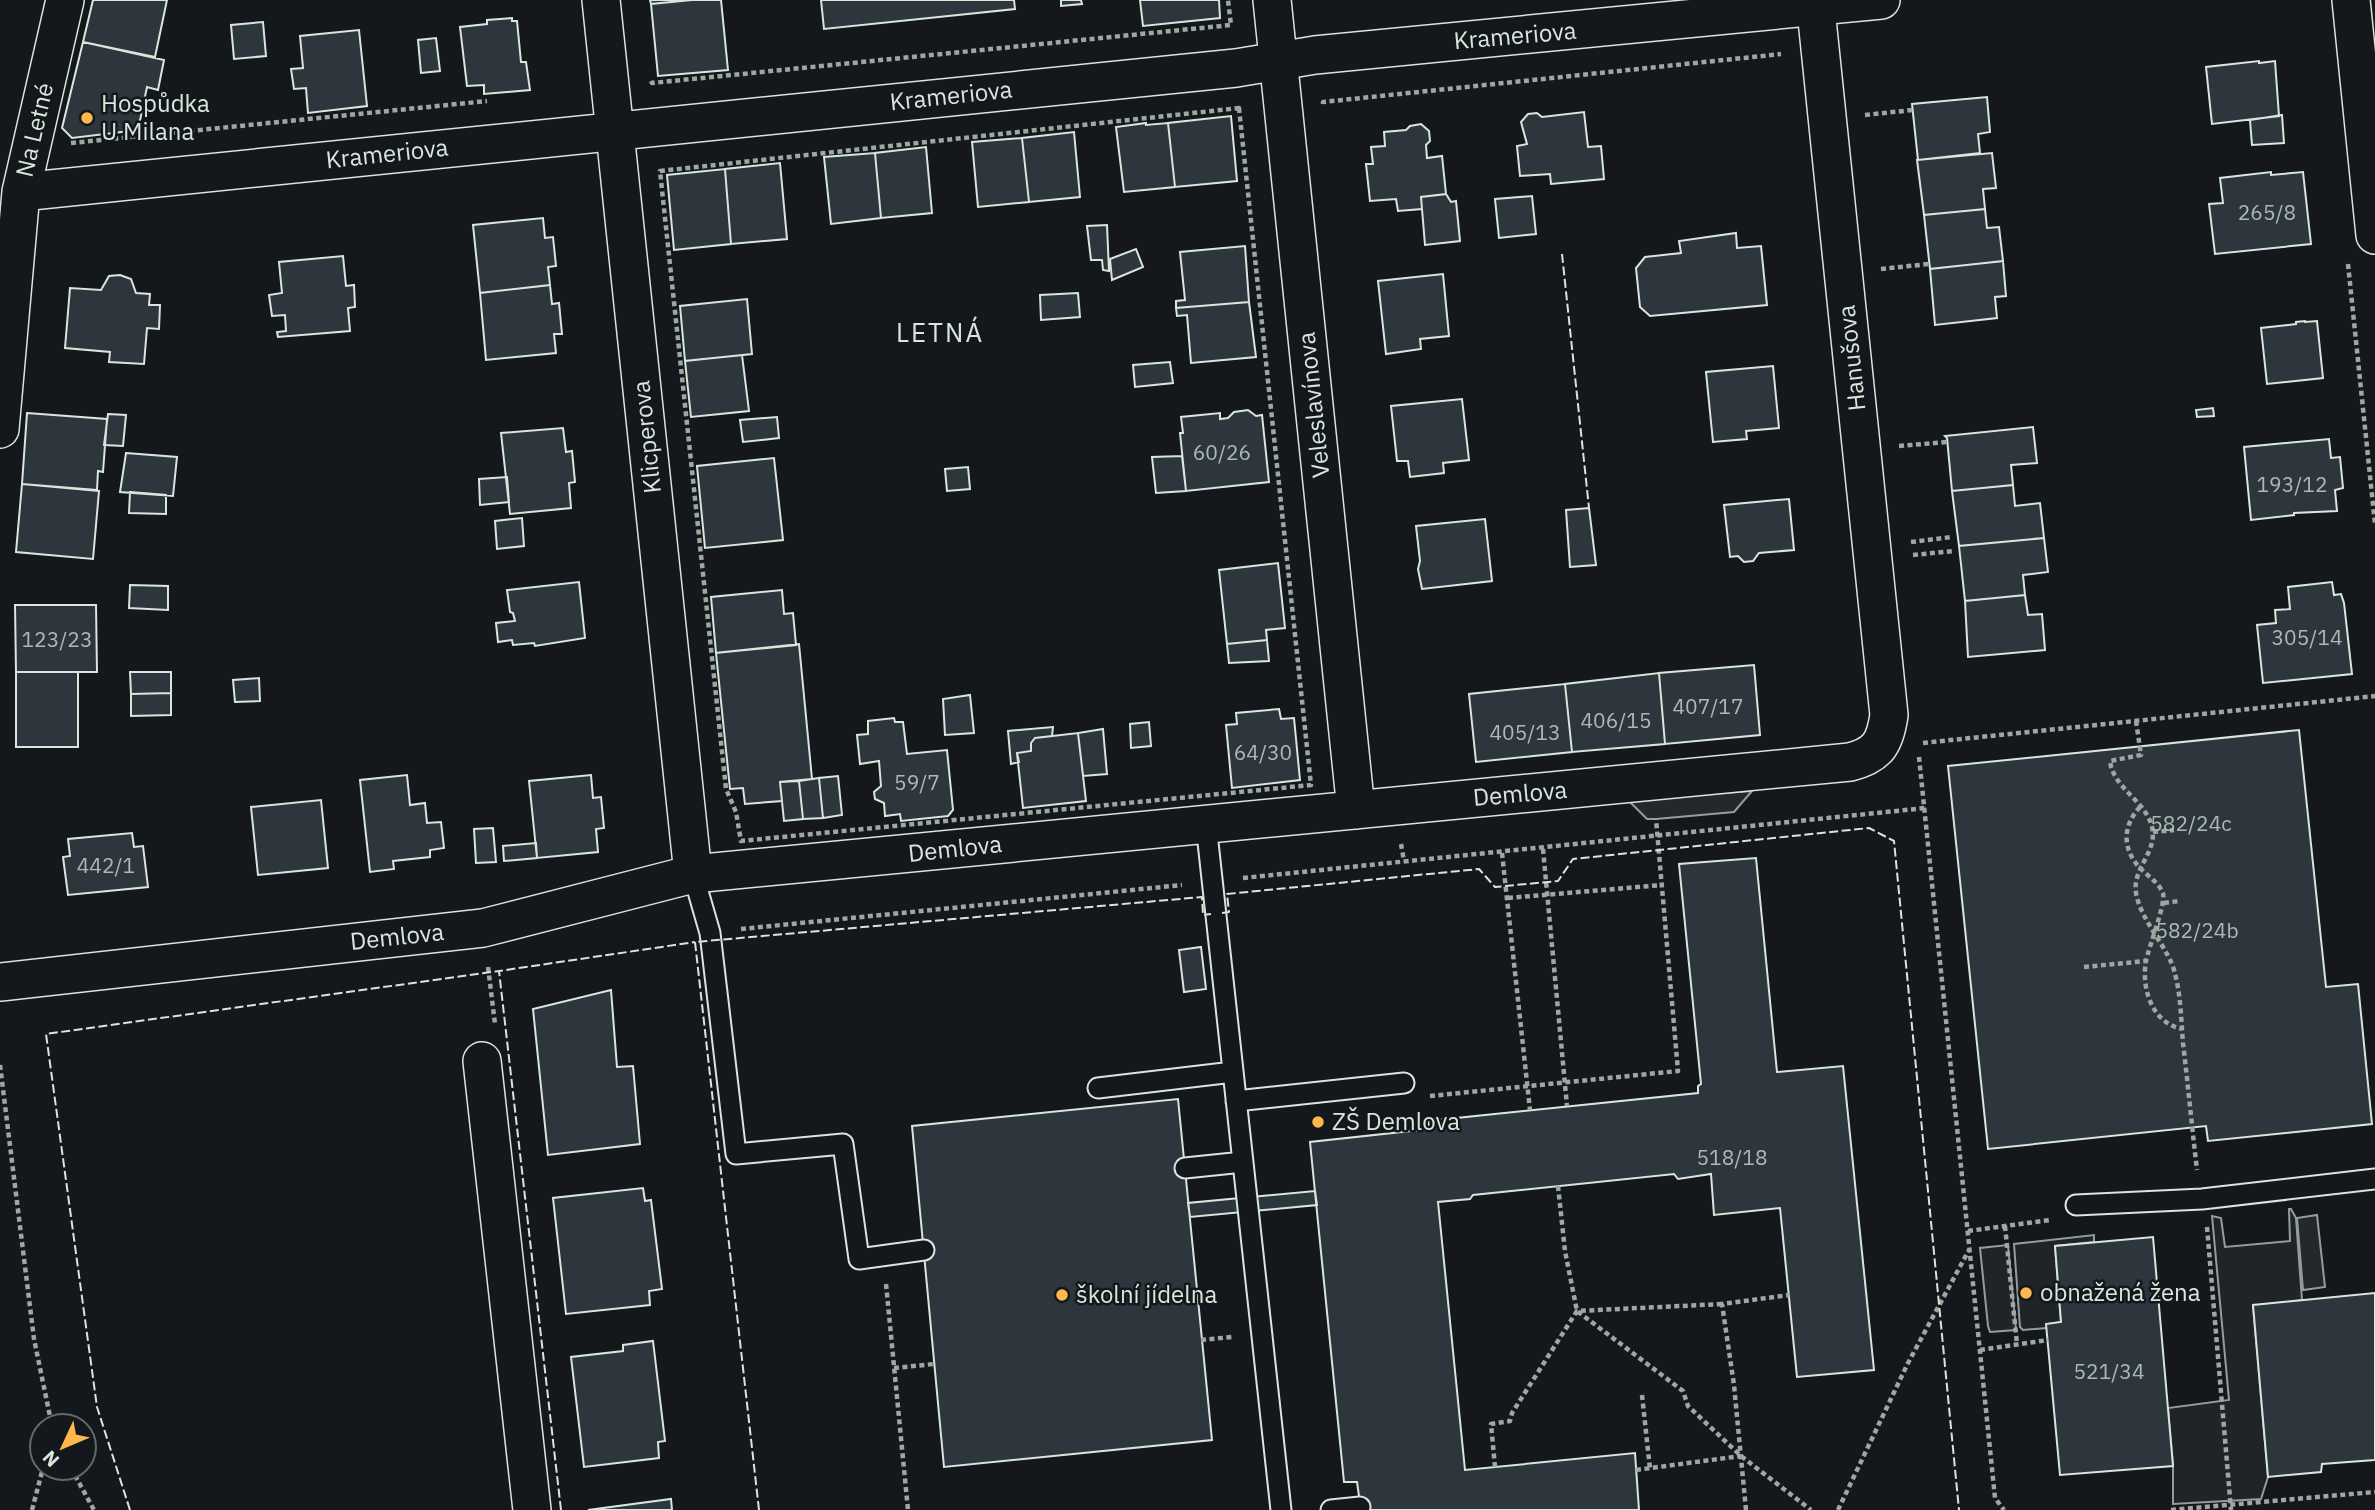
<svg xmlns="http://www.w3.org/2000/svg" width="2375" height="1510" font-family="'IBM Plex Sans',sans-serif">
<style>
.green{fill:#202428;stroke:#939e99;stroke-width:2}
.parking{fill:#24282b;stroke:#939e99;stroke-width:2}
.building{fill:#2c363c;stroke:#d8e6dc;stroke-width:2}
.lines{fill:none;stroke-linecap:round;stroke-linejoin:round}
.lane-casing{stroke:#d8e6dc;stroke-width:23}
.street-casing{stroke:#d8e6dc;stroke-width:40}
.path{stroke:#9da8a2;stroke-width:4.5;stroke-dasharray:5 3.5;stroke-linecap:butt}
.lane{stroke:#14181c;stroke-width:19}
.street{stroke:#14181c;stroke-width:37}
.fence{stroke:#d8e6dc;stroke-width:2;stroke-dasharray:9 3.5;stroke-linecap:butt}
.poi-dot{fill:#ffb74d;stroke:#14181c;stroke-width:2.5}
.labels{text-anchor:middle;stroke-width:5;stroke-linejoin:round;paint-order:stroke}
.number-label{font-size:21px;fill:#adbab4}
.street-label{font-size:24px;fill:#d8e6dc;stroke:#14181c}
.poi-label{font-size:24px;fill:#d8e6dc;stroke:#14181c;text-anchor:start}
.neighbourhood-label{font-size:26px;letter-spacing:2px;fill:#d8e6dc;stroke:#14181c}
</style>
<rect width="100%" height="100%" fill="#14181c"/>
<path class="green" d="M2289,1209H2291L2296,1218L2302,1300L2253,1306L2268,1477L2261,1499L2173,1504V1465L2168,1408L2229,1400L2212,1216L2221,1218L2225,1247L2290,1241Z
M2094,1235V1242L2055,1246L2061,1322L2047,1324V1328L2023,1330L2020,1327L2014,1244Z
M2008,1245L2016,1330L1990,1332L1988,1326L1980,1248Z"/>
<path class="parking" d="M1752,791L1734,812L1656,819H1647L1628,800Z
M2317,1215L2325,1287L2303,1290L2297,1218Z"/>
<path class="building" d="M93,0H167L155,57L83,42Z
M650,0H692L651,4Z
M692,0H721L728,70L658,76L651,4Z
M821,0H1014L1015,9L824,29Z
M1061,0H1081L1082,4L1061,6Z
M1140,0H1219L1220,18L1143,26Z
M512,18V21H517L521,62H526L530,90L484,94V85L467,86L460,27L487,24V20Z
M263,22L266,56L234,59L231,25Z
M359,30L367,106L308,113L306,88L294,89L291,69L303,68L300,36Z
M436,38L440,71L421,73L418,40Z
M83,42L164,60L158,90L147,87L138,130L72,138L62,128Z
M2259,61V63L2275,61L2279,116L2212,124L2206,67Z
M1987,97L1990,132L1978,134L1980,153L1918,160L1912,104Z
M1584,112L1588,147L1601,146L1604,179L1551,184L1550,174L1520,176L1517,146L1527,144L1521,122L1528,114L1537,113L1542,117Z
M2282,115L2284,143L2252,145L2250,120Z
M1231,116L1237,181L1175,187L1168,123Z
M1146,123V125L1168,123L1175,187L1124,192L1116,127Z
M1421,124L1429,131L1430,141L1426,145L1427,158L1442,156L1446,194L1421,197L1422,209L1398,211L1396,199L1370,201L1366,164H1373L1371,147L1385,146L1384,132L1406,130L1410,126Z
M1074,132L1080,197L1029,202L1022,138Z
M1022,138L1029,202L978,207L972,142Z
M926,147L932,213L881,218L875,153Z
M875,153L881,218L831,224L824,157Z
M1992,153L1996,188L1983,189L1985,209L1924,215L1917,160Z
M780,163L787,239L731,244L725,169Z
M725,169L731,244L674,250L667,175Z
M2271,172V175L2303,172L2311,244L2215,254L2209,204L2223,203L2220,178Z
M1446,194L1451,202L1456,201L1460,241L1425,245L1421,197Z
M1532,196L1536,234L1499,238L1495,199Z
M1985,209L1987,228L1999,227L2003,261L1930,269L1924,215Z
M543,218L545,238L553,237L556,266L548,267L550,285L480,293L473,225Z
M1107,225L1109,271L1103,270L1102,260H1091L1087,226Z
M1736,233L1737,248L1761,246L1767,305L1650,316L1640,307L1636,268L1645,257L1681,253L1679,241Z
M1245,246L1249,302L1176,308V301L1185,300L1180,252Z
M1136,249L1143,267L1112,280L1110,259Z
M343,256L346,286L354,285L355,307L348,308L350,331L278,337L277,332L286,331L285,315L272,316L269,295L282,293L279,262Z
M2003,261L2006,296L1995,297L1997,318L1935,325L1930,269Z
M1443,274L1449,336L1420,339L1421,349L1386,354L1378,281Z
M120,275L131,279L136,293L150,294L149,305H160L159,329L147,328L144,364L109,362L110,352L65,348L70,288L101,290L109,276Z
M550,285L552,304L559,303L562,334H554L556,353L486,360L480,293Z
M1078,293L1080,317L1041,320L1040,295Z
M747,299L752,354L685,361L680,306Z
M1249,302L1256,357L1191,363L1187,315L1177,316L1176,308Z
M2305,321V322L2317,321L2323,378L2267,384L2261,328L2296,324V322Z
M742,355L749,411L691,417L685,361Z
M1170,362L1173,383L1135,387L1133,365Z
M1773,366L1779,428L1746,431L1747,439L1713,442L1706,372Z
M1462,399L1469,460L1443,463L1444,473L1410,477L1408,461H1397L1391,406Z
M2213,408L2214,416L2197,417L2196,410Z
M1248,410L1256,416L1262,415L1269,482L1186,491L1180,433H1183L1181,417L1220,413V419L1228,418L1234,412Z
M27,413L107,419L103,472L98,471L97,490L22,484Z
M108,414L126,415L123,446L104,445Z
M777,417L779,438L743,442L740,420Z
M2033,427L2037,463L2011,465L2013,485L1952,491L1947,438L1945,436Z
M563,428L566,452L572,451L575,482L569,483L571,508L510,514L501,433Z
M2329,439L2331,458L2340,457L2343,488L2335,490L2337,511L2294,513V515L2251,520L2244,447Z
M126,453L177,457L173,496L120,492Z
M1182,456L1186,491L1156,493L1152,457Z
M774,458L783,540L705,548L697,466Z
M968,467L970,489L947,491L945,469Z
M507,477L509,502L480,505L479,479Z
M22,484L99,491L93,559L16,552Z
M2013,485L2015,506L2040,503L2044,538L1959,546L1952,491Z
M130,492L166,495V514L129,513Z
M1789,499L1794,550L1759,553L1753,561L1744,562L1738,556L1730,557L1724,505Z
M1589,508L1596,565L1570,567L1566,510Z
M522,518L524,546L497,549L495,521Z
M1485,519L1492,581L1422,589L1418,569L1420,561L1416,526Z
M2044,538L2048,572L2023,575L2025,595L1965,601L1959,546Z
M1278,563L1285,628L1266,630L1267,640L1227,644L1219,570Z
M579,582L585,638L535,646L534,643L513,645L512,640L498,642L496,623L515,621L513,613L510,612L507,590Z
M2332,582L2334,595L2341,594L2344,603L2352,674L2263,683L2257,625L2276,623L2275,610L2290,609L2288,587Z
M130,585L168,586V610L129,608Z
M782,590L784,614L793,613L796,645L716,653L711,597Z
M2025,595L2028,615L2042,614L2045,650L1968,657L1965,601Z
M15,605H96L97,672H16Z
M1267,640L1269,661L1229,663L1227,644Z
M799,644L812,779L780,782L782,801L745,804L743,788L730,789L716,653Z
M1754,665L1760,735L1665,744L1659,673Z
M16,672H78V747H16Z
M130,672H171V693L131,694Z
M1659,673L1665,744L1572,752L1565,684Z
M259,678L260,701L235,702L233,680Z
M1565,684L1572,752L1476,762L1469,694Z
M171,693V715L131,716V694Z
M970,695L974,733L945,735L943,699Z
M1279,709L1281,719L1294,718L1300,780L1232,788L1226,725L1237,724L1236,713Z
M894,718L895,722H903L907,754L947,750L953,810L948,816L901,821L900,814L885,816L884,803L875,799L874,792L881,786L879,761L860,764L857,735L868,734V721Z
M1149,722L1151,746L1131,748L1130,724Z
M1053,727L1052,736L1035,738L1031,743V751L1017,753L1019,762L1011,764L1008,731Z
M1103,729L1107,774L1083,776L1078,733Z
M2299,730L2326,987L2358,984L2372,1124L2208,1141L2206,1126L1988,1149L1948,766Z
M1078,733L1086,801L1023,808L1017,753L1031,751V743L1035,738Z
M407,775L410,805L425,803L427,823L441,822L444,848L430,850V857L393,861L394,869L370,872L360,780Z
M591,775L593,798L601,797L604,828L596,829L598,852L537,858L529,781Z
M838,776L842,815L823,818L819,778Z
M819,778L823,818L803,819L799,781Z
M799,781L803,819L784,821L780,782Z
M321,800L328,868L258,875L251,807Z
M493,828L496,862L476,863L474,829Z
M132,833L134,847L143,846L148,887L68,895L63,857L70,856L68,839Z
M536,843L537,858L504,861L503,846Z
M1756,858L1777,1072L1843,1066L1874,1370L1797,1377L1780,1208L1714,1215L1711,1174L1678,1179L1674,1174L1473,1195L1470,1199L1438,1202L1465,1470L1635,1453L1639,1510H1361L1357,1482H1344L1310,1142L1429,1129L1428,1121L1698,1093V1086L1701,1084L1679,864Z
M1201,947L1206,989L1184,992L1179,950Z
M611,990L617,1067L633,1066L640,1144L548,1155L533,1009Z
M1178,1099L1212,1440L944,1467L912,1126Z
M643,1188L645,1201L651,1200L662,1289L649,1291L650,1305L566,1314L553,1198Z
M1315,1191L1317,1205L1190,1217L1188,1203Z
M2153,1237L2173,1466L2060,1475L2046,1324L2061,1322L2055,1246Z
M2375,1293V1460L2322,1464L2321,1472L2268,1477L2253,1305Z
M653,1341L665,1441L658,1442L659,1458L584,1467L571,1357L623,1351V1345Z
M671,1499L672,1510H588Z"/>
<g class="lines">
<g class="lane-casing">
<path id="lane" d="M1206,824L1281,1510
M693,874L710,933L736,1154L843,1144L859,1259L924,1250
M1098,1088L1233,1072
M1236,1101L1404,1083
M1185,1168L1243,1162
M2076,1205L2202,1199L2375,1179
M1331,1510L1360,1507"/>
</g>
<g class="street-casing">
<path id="street" d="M601,0L693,874
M1272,0L1356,810
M2351,0L2375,235
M21,192L1236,68L1315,55L1881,0
M0,429L21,192L65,0
M0,982L483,928L693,874L1850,762C1878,755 1885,743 1889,715L1815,0
M482,1061L532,1510"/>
</g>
<path class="path" d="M651,81L652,83L1231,25L1228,0
M1323,104V102L1781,54
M1239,108L1311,785L741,841L736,812L726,789L660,171Z
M1865,115L1913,110
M71,143L487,101
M2348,264L2375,524
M1881,269L1929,264
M1899,446L1947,442
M1911,542L1952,537
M1913,555L1954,551
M2136,721L2141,755L2110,761C2113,788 2146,801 2152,827C2158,852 2132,868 2136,893C2141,922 2170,949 2175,974C2181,996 2181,1020 2183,1043C2188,1085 2192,1128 2197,1170
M1923,743L2375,696
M1919,757L1995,1498L2004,1510
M2140,807C2122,826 2122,850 2141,869C2148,876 2159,883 2163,893C2166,904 2149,946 2146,961
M2153,832L2174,830
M1401,844L1404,861
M1543,849L1567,1106
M1502,853L1530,1110
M1243,878L1925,808
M1508,898L1662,885
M2164,903L2179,901
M741,929L1182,885
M488,967L495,1024
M2084,967L2146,961C2141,988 2152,1023 2182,1029
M0,1065L34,1339L52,1426
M1430,1096L1678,1071L1656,819
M1558,1186L1565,1251L1577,1311L1683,1391L1688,1406L1741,1456L1811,1510
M2005,1226L2017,1344
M2207,1227L2231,1510
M1968,1231L2050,1220
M886,1284L908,1510
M1201,1340L1232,1337
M1980,1350L2048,1340
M894,1368L934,1364
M1642,1395L1650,1469
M1495,1467L1491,1424L1510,1421L1512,1413L1577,1311L1722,1304
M71,1468L94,1510
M1636,1470L1741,1456
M32,1510L43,1468
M1746,1510L1734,1385L1722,1304L1789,1295
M1838,1510L1908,1363L1969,1250
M2171,1510L2375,1492"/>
<use href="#lane" class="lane"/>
<use href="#street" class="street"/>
<path class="fence" d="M1562,254L1589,508
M1222,913L1229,912L1227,894L1479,869L1495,887L1558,881L1573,859L1869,828L1894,841L1959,1510
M130,1510L97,1407L46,1034L499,971
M561,1510L499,971L695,942
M759,1510L695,942L1202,897L1203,915L1211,914"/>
</g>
<g class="poi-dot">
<circle cx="87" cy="118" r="7"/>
<circle cx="1318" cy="1122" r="7"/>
<circle cx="2026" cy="1293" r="7"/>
<circle cx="1062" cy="1295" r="7"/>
</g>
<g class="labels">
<g class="number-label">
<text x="2267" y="220">265/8</text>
<text x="1222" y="460">60/26</text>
<text x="2292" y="492">193/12</text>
<text x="2307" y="645">305/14</text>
<text x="57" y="647">123/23</text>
<text x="1708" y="714">407/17</text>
<text x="1616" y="728">406/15</text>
<text x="1525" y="740">405/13</text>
<text x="1263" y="760">64/30</text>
<text x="917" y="790">59/7</text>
<text x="2191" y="831">582/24c</text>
<text x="106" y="873">442/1</text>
<text x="2197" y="938">582/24b</text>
<text x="1732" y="1165">518/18</text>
<text x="2109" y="1379">521/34</text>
</g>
<g class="street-label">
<text transform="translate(1515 36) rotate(-5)" y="8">Krameriova</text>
<text transform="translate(951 96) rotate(-6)" y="8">Krameriova</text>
<text transform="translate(35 130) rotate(-77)" y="8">Na Letné</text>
<text transform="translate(387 154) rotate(-6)" y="8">Krameriova</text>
<text transform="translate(1852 358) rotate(-96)" y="8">Hanušova</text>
<text transform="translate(1314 405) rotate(-96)" y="8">Veleslavínova</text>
<text transform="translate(647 437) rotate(-96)" y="8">Klicperova</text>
<text transform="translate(1520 794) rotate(-5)" y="8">Demlova</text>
<text transform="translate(955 849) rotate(-6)" y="8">Demlova</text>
<text transform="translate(397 937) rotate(-6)" y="8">Demlova</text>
</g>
<g class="poi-label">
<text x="101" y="112">Hospůdka<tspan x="101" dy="28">U Milana</tspan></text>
<text x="1332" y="1130">ZŠ Demlova</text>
<text x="2040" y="1301">obnažená žena</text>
<text x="1076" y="1303">školní jídelna</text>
</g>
<g class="neighbourhood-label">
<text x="940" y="342">LETNÁ</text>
</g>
</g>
<g transform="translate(63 1447) rotate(226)"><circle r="33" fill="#14181c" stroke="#626a69" stroke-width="2"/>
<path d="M0-5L12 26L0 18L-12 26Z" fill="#ffb74d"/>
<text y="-10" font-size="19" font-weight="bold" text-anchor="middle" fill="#d8e6dc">N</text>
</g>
</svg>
